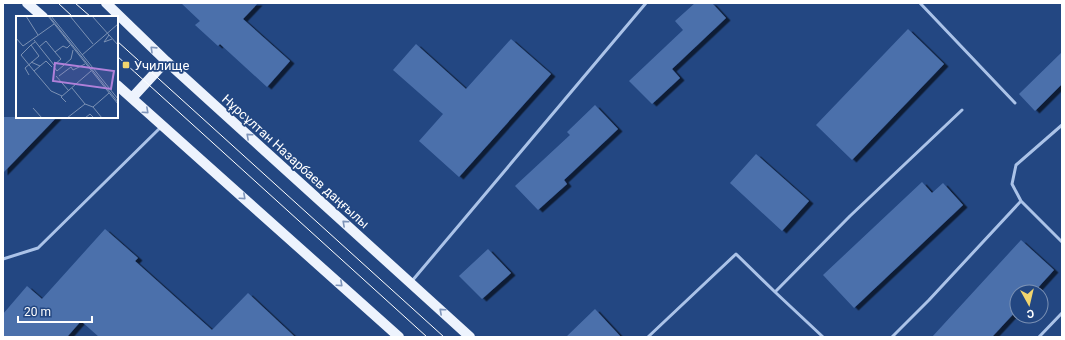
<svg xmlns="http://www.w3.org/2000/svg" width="1065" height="340" font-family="Roboto,sans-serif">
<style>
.building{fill:#4c70ab;filter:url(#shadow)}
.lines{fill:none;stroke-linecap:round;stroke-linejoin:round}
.service{stroke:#abc3e8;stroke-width:3}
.primary{stroke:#edf3fd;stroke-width:10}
.tram{stroke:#fff;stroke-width:1}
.oneway{stroke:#7e94b9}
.poi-dot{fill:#f2d56e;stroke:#234782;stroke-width:1.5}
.labels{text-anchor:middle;stroke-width:3.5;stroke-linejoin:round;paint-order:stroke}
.poi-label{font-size:13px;fill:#fff;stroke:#234782;text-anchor:start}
.street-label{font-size:13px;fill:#fff;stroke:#234782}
.inset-road{fill:none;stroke:#7b91b4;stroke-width:1}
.view{fill:#b080d9;fill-opacity:0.15;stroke:#b080d9;stroke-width:2}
.inset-edge{fill:none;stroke:#fff;stroke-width:2}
</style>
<defs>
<filter id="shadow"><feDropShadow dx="4.5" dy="2.5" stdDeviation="0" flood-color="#0009"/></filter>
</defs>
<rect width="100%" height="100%" fill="#234782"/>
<path class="building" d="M181,3H258L243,19L290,61L267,87L220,44L218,46L195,25L200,21Z
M695,3H712L726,18L672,69L680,78L652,104L629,81L683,30L675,21Z
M908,29L944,64L852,160L816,125Z
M511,39L551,74L459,177L419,141L443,114L393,70L416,44L466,89Z
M1062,52V84L1035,111L1019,94Z
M595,105L618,129L564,180L567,184L538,210L515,186L570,135L567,132Z
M3,117H57L3,173Z
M756,154L809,201L782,231L730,183Z
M922,182L932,193L943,183L963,205L854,308L823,275Z
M105,229L138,258L135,261L212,330L248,293L295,337H99L81,321L67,337H3V314L27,286L42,299Z
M1021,240L1054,270L1034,292H1017V310L992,337H932Z
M488,249L511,273L482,299L459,276Z
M595,309L621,337H566Z"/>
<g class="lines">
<path class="service" d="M920,3L1015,103
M1021,201L1012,184L1016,165L1062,125
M3,259L38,248L161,127
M412,281L646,3
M775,292L823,337
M648,337L736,254L775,292L850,216L962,110
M892,337L929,300L1021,201L1062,242
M1039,337L1062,313"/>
<path class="primary" d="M27,3L43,17
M106,3L166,61L470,337
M117,85L399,337
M132,98L166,61"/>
<path class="tram" d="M58,3L73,17
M75,3L91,17
M117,41L444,337
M117,56L427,337"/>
</g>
<defs><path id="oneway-chevron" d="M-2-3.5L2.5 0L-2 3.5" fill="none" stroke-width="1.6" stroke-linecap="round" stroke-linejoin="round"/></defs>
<g class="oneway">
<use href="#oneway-chevron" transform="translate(153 49) rotate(-136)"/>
<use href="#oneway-chevron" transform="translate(146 111) rotate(42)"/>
<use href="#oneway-chevron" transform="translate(249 136) rotate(-138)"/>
<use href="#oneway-chevron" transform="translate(243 197) rotate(42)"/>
<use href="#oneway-chevron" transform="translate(345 223) rotate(-138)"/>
<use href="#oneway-chevron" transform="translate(340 284) rotate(42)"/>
<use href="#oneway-chevron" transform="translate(442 311) rotate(-138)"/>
</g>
<rect class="poi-dot" x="122" y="61" width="8" height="8" rx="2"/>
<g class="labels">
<g class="poi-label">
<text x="134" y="70">Училище</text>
</g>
<g class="street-label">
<text transform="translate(296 161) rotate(42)" y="5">Нұрсұлтан Назарбаев даңғылы</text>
</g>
</g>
<g transform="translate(16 16)">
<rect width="102" height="102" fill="#234782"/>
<path class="inset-road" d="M10,0L22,19M32,0L102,88M33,0L102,86M35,0L102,83M54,0L77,28M76,0L102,29M93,19L88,26L96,23M0,22L7,30L38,8M18,24L38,49L45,43L39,36L47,30L51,32L54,29M15,29L5,39L18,55M23,31L30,25L39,36M66,39L102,8M15,46L24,50L30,45L36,51M24,50L18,55L35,75L46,80M38,51L41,55L55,43L57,34M13,59L9,52L23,40L15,29L19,26M40,60L53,75M43,60L55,51L57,54L69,48M56,72L69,88M50,86L45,81L75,55M77,91L86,102M17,92L26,102M51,102L69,88L77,91L93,77M69,102L74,98L78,102"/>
<path class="view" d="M39,47L98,55L95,73L37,65Z"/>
<rect width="102" height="102" class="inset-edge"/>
</g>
<rect width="1065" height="340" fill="none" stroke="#ffffff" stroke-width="8"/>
<g transform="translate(1029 304) rotate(172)"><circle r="19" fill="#234782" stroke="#7b91b4"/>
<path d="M0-3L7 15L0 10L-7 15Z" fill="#f2d56e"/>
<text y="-6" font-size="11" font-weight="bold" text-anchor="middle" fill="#ffffff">С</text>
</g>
<path d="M18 316v6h74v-6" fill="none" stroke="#ffffff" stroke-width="2"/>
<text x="24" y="316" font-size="12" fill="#ffffff" stroke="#234782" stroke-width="3" paint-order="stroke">20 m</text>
</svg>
